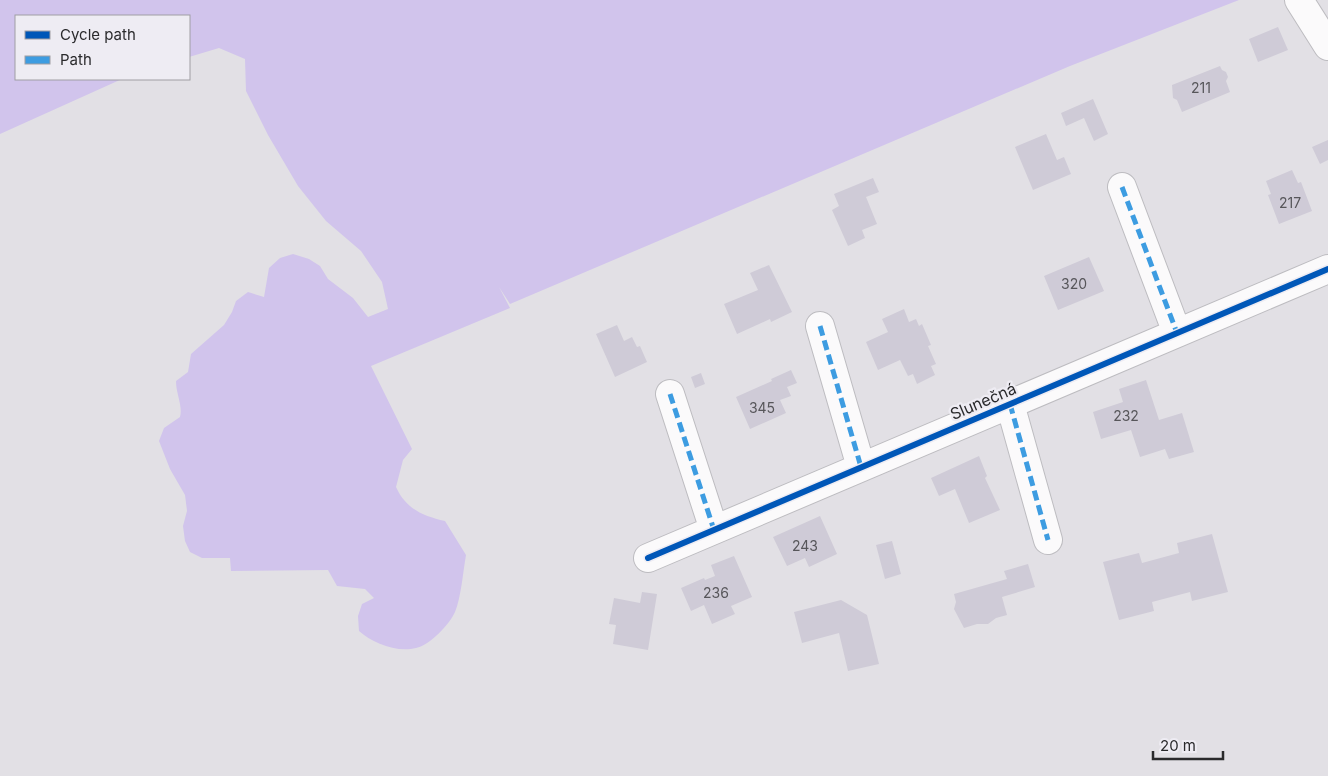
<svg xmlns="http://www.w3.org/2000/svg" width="1328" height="776" font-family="Inter,sans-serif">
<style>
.green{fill:#d1c4ec}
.building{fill:#cfcbd7}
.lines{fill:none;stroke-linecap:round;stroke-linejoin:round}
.minor-casing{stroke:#bdbcc0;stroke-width:30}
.minor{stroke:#fbfafb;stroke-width:28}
.quiet{stroke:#3d9ce1;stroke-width:5;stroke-dasharray:10 5;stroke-linecap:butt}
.cycleway-casing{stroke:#eeecf3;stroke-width:9}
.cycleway{stroke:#0057b8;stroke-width:6}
.labels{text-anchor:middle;stroke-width:4.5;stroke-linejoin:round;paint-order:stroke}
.number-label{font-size:14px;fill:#57565a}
.street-label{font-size:16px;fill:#2a2a2c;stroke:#eeecf3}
</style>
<rect width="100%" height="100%" fill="#e2e0e5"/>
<path class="green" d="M0,0H1239L1070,66L510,304L499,287L510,308L371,366L412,449L403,460L396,487C406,509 423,516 445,521L466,555C463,572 461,598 455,612C449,625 430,645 416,648C397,653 372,643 359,631L358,616L362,604L374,598L365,589L337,586L328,570L231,571L230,558H202L190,552L185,541L183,526L187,511L185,495L170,469L159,441L164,428L180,417C183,406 176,394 176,381L188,372L191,354L224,325L232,312L236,301L248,292L264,297L269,268L280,258L293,254L309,259L320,266L328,279L353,298L368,317L388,309L382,282L361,251L326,221L298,186L268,135L246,91L245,59L219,48L189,57V16H16V79H122L0,134Z"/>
<path class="building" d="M1278,27L1288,50L1258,62L1249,39Z
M1220,66L1222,70L1226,72L1228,77L1226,81L1230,92L1182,112L1177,100L1173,98L1172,85Z
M1093,99L1108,134L1094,141L1084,118L1066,126L1061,113Z
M1046,134L1057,160L1064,157L1071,174L1033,190L1015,147Z
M1328,140V160L1320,164L1312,147Z
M1292,170L1298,183L1301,182L1312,211L1279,224L1268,195L1271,194L1266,181Z
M873,178L879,192L866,197L877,224L862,230L865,238L848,246L832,210L839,206L834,194Z
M1089,257L1104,291L1058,310L1044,276Z
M769,265L792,312L771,322L770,319L737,334L724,304L758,290L750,273Z
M904,309L909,322L916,319L919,326L922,324L931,345L928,346L936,364L931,366L935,375L917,384L913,374L908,376L900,360L878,370L866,342L888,332L882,319Z
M617,325L624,341L632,337L637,347L640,346L647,362L615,377L596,334Z
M791,370L797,383L787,387L791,396L780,400L786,413L750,429L736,397L772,381L771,379Z
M701,373L705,384L695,388L691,377Z
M1146,380L1159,420L1182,413L1194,452L1169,459L1165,449L1140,457L1131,430L1101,439L1093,412L1123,402L1119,389Z
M979,456L987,476L985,478L1000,510L969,523L955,489L939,496L931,478Z
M820,516L837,554L809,567L805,558L787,566L773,537Z
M1212,534L1228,592L1192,601L1190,592L1152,602L1154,611L1119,620L1103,562L1139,553L1142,563L1179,553L1177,543Z
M892,541L901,574L885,579L876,545Z
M734,556L752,597L731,606L735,614L712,624L704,605L691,611L681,588L704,578L705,580L715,576L711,565Z
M1028,564L1035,587L1002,597L1007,615L996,618L988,624H977L964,628L954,609L956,602L954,594L1007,579L1004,571Z
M642,592L657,594L648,650L613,644L616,625L609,624L614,598L640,603Z
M841,600L867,615L879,664L848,671L839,633L802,643L794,612Z"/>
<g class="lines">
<g class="minor-casing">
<path id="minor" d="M1299,0L1328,46
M1122,187L1177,333
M820,326L861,467
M670,394L714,530
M1010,404L1048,540
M648,558L1328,269"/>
</g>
<use href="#minor" class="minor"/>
<path class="quiet" d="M1122,187L1177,333
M820,326L861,467
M670,394L714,530
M1010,404L1048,540"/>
<g class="cycleway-casing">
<path id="cycleway" d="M648,558L1328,269"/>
</g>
<use href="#cycleway" class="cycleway"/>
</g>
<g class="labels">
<g class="number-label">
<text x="1201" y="93">211</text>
<text x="1290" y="208">217</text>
<text x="1074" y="289">320</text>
<text x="762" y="413">345</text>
<text x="1126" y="421">232</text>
<text x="805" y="551">243</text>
<text x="716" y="598">236</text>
</g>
<g class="street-label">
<text transform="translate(983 401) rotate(-23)" y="6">Slunečná</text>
</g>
</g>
<rect x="15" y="15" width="175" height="65" fill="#eeecf3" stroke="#a09ea3"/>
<rect x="25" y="31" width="25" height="8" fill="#0057b8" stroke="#a09ea3"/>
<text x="60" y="40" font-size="15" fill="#2a2a2c">Cycle path</text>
<rect x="25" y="56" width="25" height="8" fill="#3d9ce1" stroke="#a09ea3"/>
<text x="60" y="65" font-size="15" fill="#2a2a2c">Path</text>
<path d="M1153 751v8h70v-8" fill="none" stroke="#2a2a2c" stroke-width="2.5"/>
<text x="1160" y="751" font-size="15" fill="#2a2a2c" stroke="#eeecf3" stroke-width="4" paint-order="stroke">20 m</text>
</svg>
